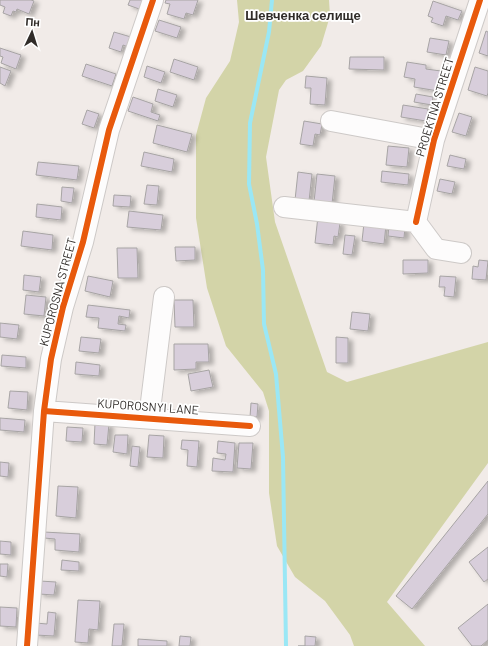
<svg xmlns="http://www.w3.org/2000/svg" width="488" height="646" font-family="Barlow,sans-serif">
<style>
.green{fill:#d3d4a8}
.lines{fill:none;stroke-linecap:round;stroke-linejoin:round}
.stream{stroke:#9ae7f5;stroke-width:4}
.building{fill:#d8cedb;stroke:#a7a4a4;filter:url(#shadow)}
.minor-casing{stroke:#cdc9c7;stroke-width:22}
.minor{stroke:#fdfcfc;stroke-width:20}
.cycleway-casing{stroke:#fff;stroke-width:8}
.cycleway{stroke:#e8590c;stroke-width:6}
.labels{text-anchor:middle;stroke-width:3.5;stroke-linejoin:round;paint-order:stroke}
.street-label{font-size:12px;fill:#302c29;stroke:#fff}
.neighbourhood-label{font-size:13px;font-weight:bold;fill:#302c29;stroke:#fff}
</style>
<defs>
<filter id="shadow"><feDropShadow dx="4.5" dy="2.5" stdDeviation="2" flood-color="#0004"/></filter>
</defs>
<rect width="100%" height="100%" fill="#f1ebe8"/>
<path class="green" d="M237,0H329L330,16L321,46L303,71L286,80L279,90L266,157L275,222L327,372L347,382L488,342V463L387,602L425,646H354L350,635L325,601L295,577L277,546L269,493V411L263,392L226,346L207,288L196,218V135L206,98L230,61L239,22Z"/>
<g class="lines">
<path class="stream" d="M272,0L269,32L250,123L249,184L257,224L263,270L264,324L276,374L283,457L286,646"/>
</g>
<path class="building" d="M0,0H31L34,1L29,14L17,9L16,12L13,11L11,16L3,13L5,7L0,5Z
M130,0H145L142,10L128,5Z
M166,0H198L193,15L186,13L184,19L167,14L170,4L165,3Z
M433,1L462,11L458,20L446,16L443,26L431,22L433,18L428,16Z
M159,20L181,27L177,38L155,31Z
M486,31L488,32V56L479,53Z
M114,32L131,37L128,47L123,45L121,52L109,48Z
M430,38L449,41L446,55L427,52Z
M0,48L21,55L16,69L1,63L3,57L0,56Z
M350,57H384V70L349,69Z
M174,59L198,67L194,80L170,72Z
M407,62L426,65V69L441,71L438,91L414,87L415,79L404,77Z
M86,64L116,74L112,86L82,76Z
M147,66L165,72L161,83L144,77Z
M0,67L11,71L5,86L0,83Z
M475,67L488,71V93L487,96L468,90Z
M306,76L327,78L325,105L310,104L311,88H305Z
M158,89L177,95L173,107L155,101Z
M416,94L433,97L432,105L414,102Z
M133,97L153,104L151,112L160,115L158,121L128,111Z
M403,105L428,109L426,121L401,117Z
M87,110L99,114L94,128L82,124Z
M459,113L472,117L466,136L452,132Z
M304,121L322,124L320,135L315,134L313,146L300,144Z
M157,125L192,134L187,152L153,143Z
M388,146L409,148L407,167L386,165Z
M144,152L174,159L172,172L141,166Z
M450,155L466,159L464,169L447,166Z
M38,162L79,166L77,180L36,175Z
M382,171L409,174L408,185L381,182Z
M298,172L312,174L309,201L295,200Z
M317,174L335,176L332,204L314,202Z
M440,179L455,182L452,194L437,191Z
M147,185L159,186L157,205L144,204Z
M62,187L74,188L72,203L61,201Z
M114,195L131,196L130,207L113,206Z
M37,204L62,207L61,220L36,217Z
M129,211L163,215L161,230L127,227Z
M318,216L340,223L338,237L334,236L333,245L315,243Z
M364,223L386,225L384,244L362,241Z
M389,225L405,227L404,238L388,236Z
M23,231L53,235L52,250L21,246Z
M345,235L355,236L352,255L343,254Z
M175,247H195V260L176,261Z
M117,248H137L138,278H118Z
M403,260H428V273L403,274Z
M479,260L488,261L486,280L472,279L473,266L478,267Z
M24,275L41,277L39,292L23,290Z
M88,276L113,281L110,297L85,291Z
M440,276L456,277L454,297L444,296L445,287H439Z
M26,295L46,297L44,316L24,314Z
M174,300H193L194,327H175Z
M88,305L130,310L129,318L119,316L118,324L126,325L125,331L98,328L99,318L86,317Z
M352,312L370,314L368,331L350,329Z
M0,323L19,325L17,339L0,337Z
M81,337L101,339L99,353L79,351Z
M336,337L348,338V363H336Z
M174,344H208L209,362H196V369L174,370Z
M2,355L26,357V368L1,366Z
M76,362L100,365L99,376L75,374Z
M209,370L213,387L191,391L188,374Z
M10,391L28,392L27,410L8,408Z
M251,403L258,404L257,417H250Z
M0,418L25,420L24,432L0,430Z
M95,423L109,424L107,445L94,444Z
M67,427L83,428L82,442L66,441Z
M115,435H128L127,454L113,452Z
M149,435L164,436L163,458L147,457Z
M182,440L199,441L197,467L187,466L188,450L181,449Z
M218,441L235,443L233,472L212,471L213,458L225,460L226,454L217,453Z
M239,443H253L251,469L237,468Z
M132,446L140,447L138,467L130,466Z
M0,462L9,463L8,477L0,476Z
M488,481V514L412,609L396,596Z
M58,486L78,487L76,518L56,516Z
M44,532L80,534L79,552L55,550V539L44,538Z
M0,541L11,542V555L0,554Z
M488,547V579L484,582L469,562Z
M62,560L79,562V571L61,570Z
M0,564H8L7,577L0,576Z
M40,581L56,582L54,595L39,594Z
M78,600L100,601L98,630L89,629L88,643L75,642Z
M488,604V640L481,646H472L458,628Z
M0,607L17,608L16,627L0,626Z
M48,612L56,613L54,636L35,635L36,623L47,624Z
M114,624H124L122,646H112Z
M180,636L191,637L190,646H179Z
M305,636L316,637L315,646H298H305Z
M138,639L167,641V646H138Z"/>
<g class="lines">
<g class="minor-casing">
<path id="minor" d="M331,121L434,140
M284,207L416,222L436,249L461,253
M416,222L434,140L480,0
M44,411L250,426
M149,418L164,297
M27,646L44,411L51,359L63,307L83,242L109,130L153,0"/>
</g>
<use href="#minor" class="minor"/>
<g class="cycleway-casing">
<path id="cycleway" d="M416,222L434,140L480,0
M44,411L250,426
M27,646L44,411L51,359L63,307L83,242L109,130L153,0"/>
</g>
<use href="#cycleway" class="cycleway"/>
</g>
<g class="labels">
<g class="street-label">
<text transform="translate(435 107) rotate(-73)" y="4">PROEKTNA STREET</text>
<text transform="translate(58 292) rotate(-75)" y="4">KUPOROSNA STREET</text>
<text transform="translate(148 407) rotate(4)" y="4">KUPOROSNYI LANE</text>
</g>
<g class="neighbourhood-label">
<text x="303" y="20">Шевченка селище</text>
</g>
</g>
<g transform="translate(32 32) rotate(4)" stroke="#ffffff" stroke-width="3" paint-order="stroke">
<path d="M0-3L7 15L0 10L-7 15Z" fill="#302c29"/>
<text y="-6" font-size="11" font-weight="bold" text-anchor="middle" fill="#302c29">Пн</text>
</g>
</svg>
